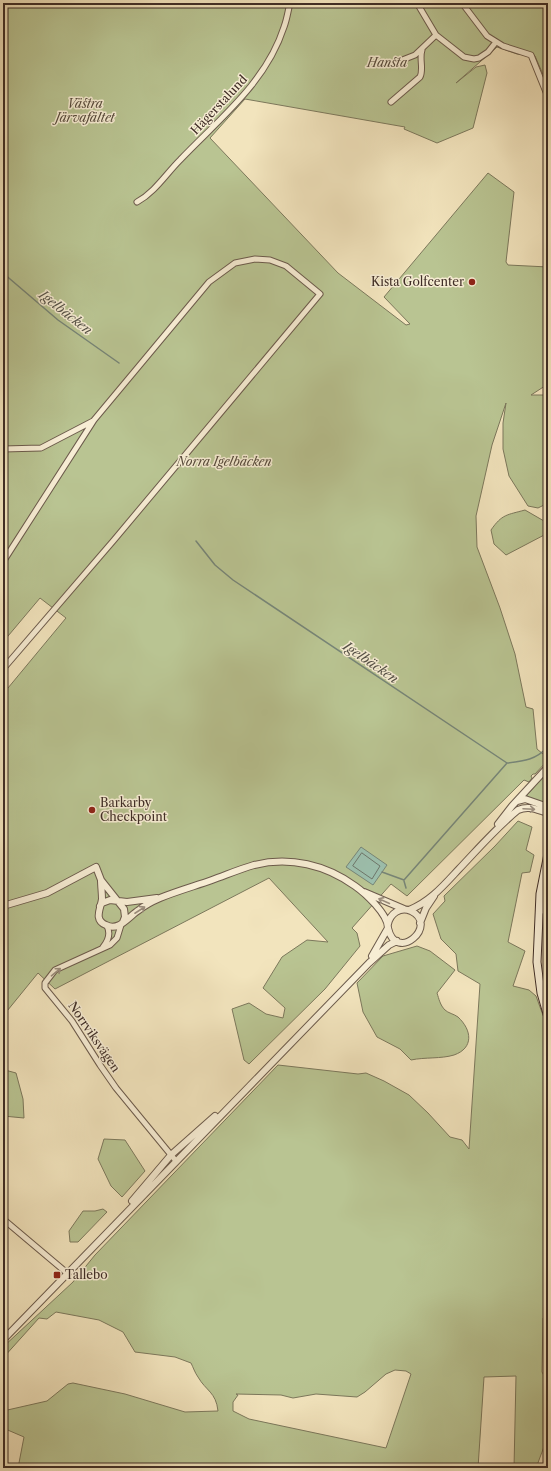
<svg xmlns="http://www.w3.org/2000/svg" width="551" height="1471" font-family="'Libre Caslon Text',serif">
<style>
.green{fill:#b9c492;stroke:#7c785c;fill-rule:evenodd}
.water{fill:#9cbfad;stroke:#778577}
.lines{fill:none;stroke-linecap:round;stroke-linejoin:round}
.shore{stroke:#6e766a;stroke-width:1}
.stream{stroke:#778577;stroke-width:1.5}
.minor-casing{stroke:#6c5b4c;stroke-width:7}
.tertiary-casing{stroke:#6c5b4c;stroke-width:8}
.secondary-casing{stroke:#3f2d26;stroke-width:9}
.minor{stroke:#f7edd4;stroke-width:5}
.tertiary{stroke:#f7edd4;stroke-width:6}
.secondary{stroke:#f7edd4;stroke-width:7}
.oneway{stroke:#9b8d7d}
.poi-dot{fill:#8f2418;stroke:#f7edd4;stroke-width:1.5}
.labels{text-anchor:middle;stroke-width:3;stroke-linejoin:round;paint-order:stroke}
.park-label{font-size:12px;font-style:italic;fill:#574b3c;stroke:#f7edd4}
.street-label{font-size:12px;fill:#3f2d26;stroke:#f7edd4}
.poi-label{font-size:12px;fill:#3f2d26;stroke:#f7edd4;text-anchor:start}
.water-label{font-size:13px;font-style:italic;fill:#565248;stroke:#f7edd4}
</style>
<rect width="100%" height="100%" fill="#f2e4bd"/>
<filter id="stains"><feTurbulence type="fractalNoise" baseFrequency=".005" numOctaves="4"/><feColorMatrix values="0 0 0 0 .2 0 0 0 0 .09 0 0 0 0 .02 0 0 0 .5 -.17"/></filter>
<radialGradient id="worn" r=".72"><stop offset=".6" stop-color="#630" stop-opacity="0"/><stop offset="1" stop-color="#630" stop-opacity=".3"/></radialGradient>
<path class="green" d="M3,3H548V86L535,56L517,54L497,47L456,83L476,67L485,65L487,73L473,128L437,143L404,129L405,127L245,99L210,138L338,273L406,325L410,324L384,297L488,173L514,192L506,262L508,265L548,267V384L531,395H548V503L538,508L528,506L509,476L503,449V423L506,403L492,445L476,516L477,547L500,608L515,654L526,707L533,709L537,749L543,754L548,749V760L535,774H533L531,776L532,778L529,782L524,780L407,896L391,884L352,928L357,933L360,946L325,989L249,1064L244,1060L232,1009L249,1003L266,1014L283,1018L285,1008L263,988L282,957L307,940L328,942L269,878L55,989L38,973L3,1016V694L66,618L40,598L3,642Z
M525,510L544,521L548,533L506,555L494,544L491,530C502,514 507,515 525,510Z
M548,771V804L527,797V795Z
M518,821L532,827L526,850L534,855L530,872L522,873L508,942L525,951L513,986L529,990L536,996L548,1029V1316L543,1318L542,1372L548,1383V1436L536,1468H514L516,1376L484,1377L478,1468H18L24,1437L3,1428V1411L47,1401L68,1384L73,1383L125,1394L185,1412L218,1411C216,1392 206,1391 198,1377C195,1373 193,1367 191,1363L175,1357L135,1352L123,1332L99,1320L56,1312L47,1319L39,1318L3,1358V1347L73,1282L95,1255L278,1065L358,1074L366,1073L384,1081L409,1095L428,1113L450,1137L462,1140L469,1149L480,984L458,971L456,954L441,939L433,914L445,901L444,896L495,846ZM395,1370L406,1371L411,1374L386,1448L249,1419L233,1411V1402L238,1395L236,1394L281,1395L293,1398L316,1394L357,1397L365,1392L386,1374Z
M417,946L430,951L455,970L437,993C439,999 440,1005 445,1010C448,1013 454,1014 458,1017C472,1030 474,1048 454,1055C441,1059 425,1057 411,1060L400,1049L377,1037L363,1012L357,983L383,956Z
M3,1067L5,1070L16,1073L23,1099L24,1118L3,1116Z
M104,1139L125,1140L145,1171L122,1197L111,1186L98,1159Z
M103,1209L107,1212L78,1242H70L69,1231L83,1211H95Z"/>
<path class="water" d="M361,847L387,865L373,885L346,867Z"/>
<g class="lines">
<path class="shore" d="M362,853L380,866L372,879L353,866Z"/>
<path class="stream" d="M3,273L58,320L119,363
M196,541L215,565L233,580L507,763C525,761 535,760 548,747
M382,872L404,880L507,763
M404,881L406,888"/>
<g class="minor-casing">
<path id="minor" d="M417,3L436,35L464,57L474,59L479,58L488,52L496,42
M462,3L487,36L503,46L531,55L548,97
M392,64L415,55L436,35
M391,102L420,77C424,69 419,59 422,50
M137,202C155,192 166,174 180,160C219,119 266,83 284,27C287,19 288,11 290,3
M3,449L41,448L93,421
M3,562L94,420L209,282L235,263L255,259L270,260L286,266L320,294L114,540L3,669
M121,925L117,938L110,945L55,970L45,983V988L72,1021L100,1065L116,1088L176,1161
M103,947C108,941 111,934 107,926
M3,1219L67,1273"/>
</g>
<g class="tertiary-casing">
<path id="tertiary" d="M517,801L525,799L548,807
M498,824L512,806L548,767
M101,880C101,886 102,893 102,899C101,908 93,920 106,925C119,932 129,916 139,910C145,905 153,901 160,898C177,891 195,886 212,880C226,875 240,869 254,865C290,856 326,865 355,886C365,893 388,914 388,928L372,956
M364,892L404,909
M3,906L47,893L96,867L101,880L124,909L125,917L123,922
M100,906L102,903L110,900L127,902L157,898
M409,910C430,902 444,885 459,869C478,849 496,828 518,810C529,805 537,810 548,813
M420,923L426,908L434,896
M388,928C396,964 440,925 411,911C400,906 390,914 388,924
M132,1201L171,1155L215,1116
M3,1340L369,963L389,945L397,941"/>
</g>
<g class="secondary-casing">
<path id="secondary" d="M548,854L540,894L537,962L541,993L548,1017
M542,910L548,887
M546,1468L548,1463"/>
</g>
<use href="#minor" class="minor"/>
<use href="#tertiary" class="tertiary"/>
<use href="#secondary" class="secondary"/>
</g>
<defs><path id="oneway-shaft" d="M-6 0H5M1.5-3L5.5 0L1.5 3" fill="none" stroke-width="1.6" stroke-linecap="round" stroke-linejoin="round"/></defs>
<g class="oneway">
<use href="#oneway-shaft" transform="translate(529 809) rotate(3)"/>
<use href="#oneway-shaft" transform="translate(384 901) rotate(-156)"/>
<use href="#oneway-shaft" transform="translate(140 910) rotate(-33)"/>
<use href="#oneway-shaft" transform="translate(56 972) rotate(-40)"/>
</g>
<g class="poi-dot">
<circle cx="472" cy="282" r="4"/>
<circle cx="92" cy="810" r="4"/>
<rect x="53" y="1271" width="8" height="8" rx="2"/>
</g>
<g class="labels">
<g class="park-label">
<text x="387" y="67">Hansta</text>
<text x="85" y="108">Västra<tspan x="85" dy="14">Järvafältet</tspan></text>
<text x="224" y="466">Norra Igelbäcken</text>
</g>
<g class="street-label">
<text transform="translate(219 105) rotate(-47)" y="4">Hägerstalund</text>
<text transform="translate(94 1037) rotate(56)" y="4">Norrviksvägen</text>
</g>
<g class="poi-label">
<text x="464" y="286" text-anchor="end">Kista Golfcenter</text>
<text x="100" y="807">Barkarby<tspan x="100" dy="14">Checkpoint</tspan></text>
<text x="65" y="1279">Tallebo</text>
</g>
<g class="water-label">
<text transform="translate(66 312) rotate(38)" y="5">Igelbäcken</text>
<text transform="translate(371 662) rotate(34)" y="5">Igelbäcken</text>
</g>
</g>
<rect width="551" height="1471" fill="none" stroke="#f2e4bd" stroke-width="16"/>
<rect x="4" y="4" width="543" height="1463" fill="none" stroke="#3f2d26" stroke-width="2"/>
<rect x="8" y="8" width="535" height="1455" fill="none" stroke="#3f2d26"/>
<rect width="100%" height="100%" filter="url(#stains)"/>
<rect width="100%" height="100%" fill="url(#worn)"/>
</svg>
